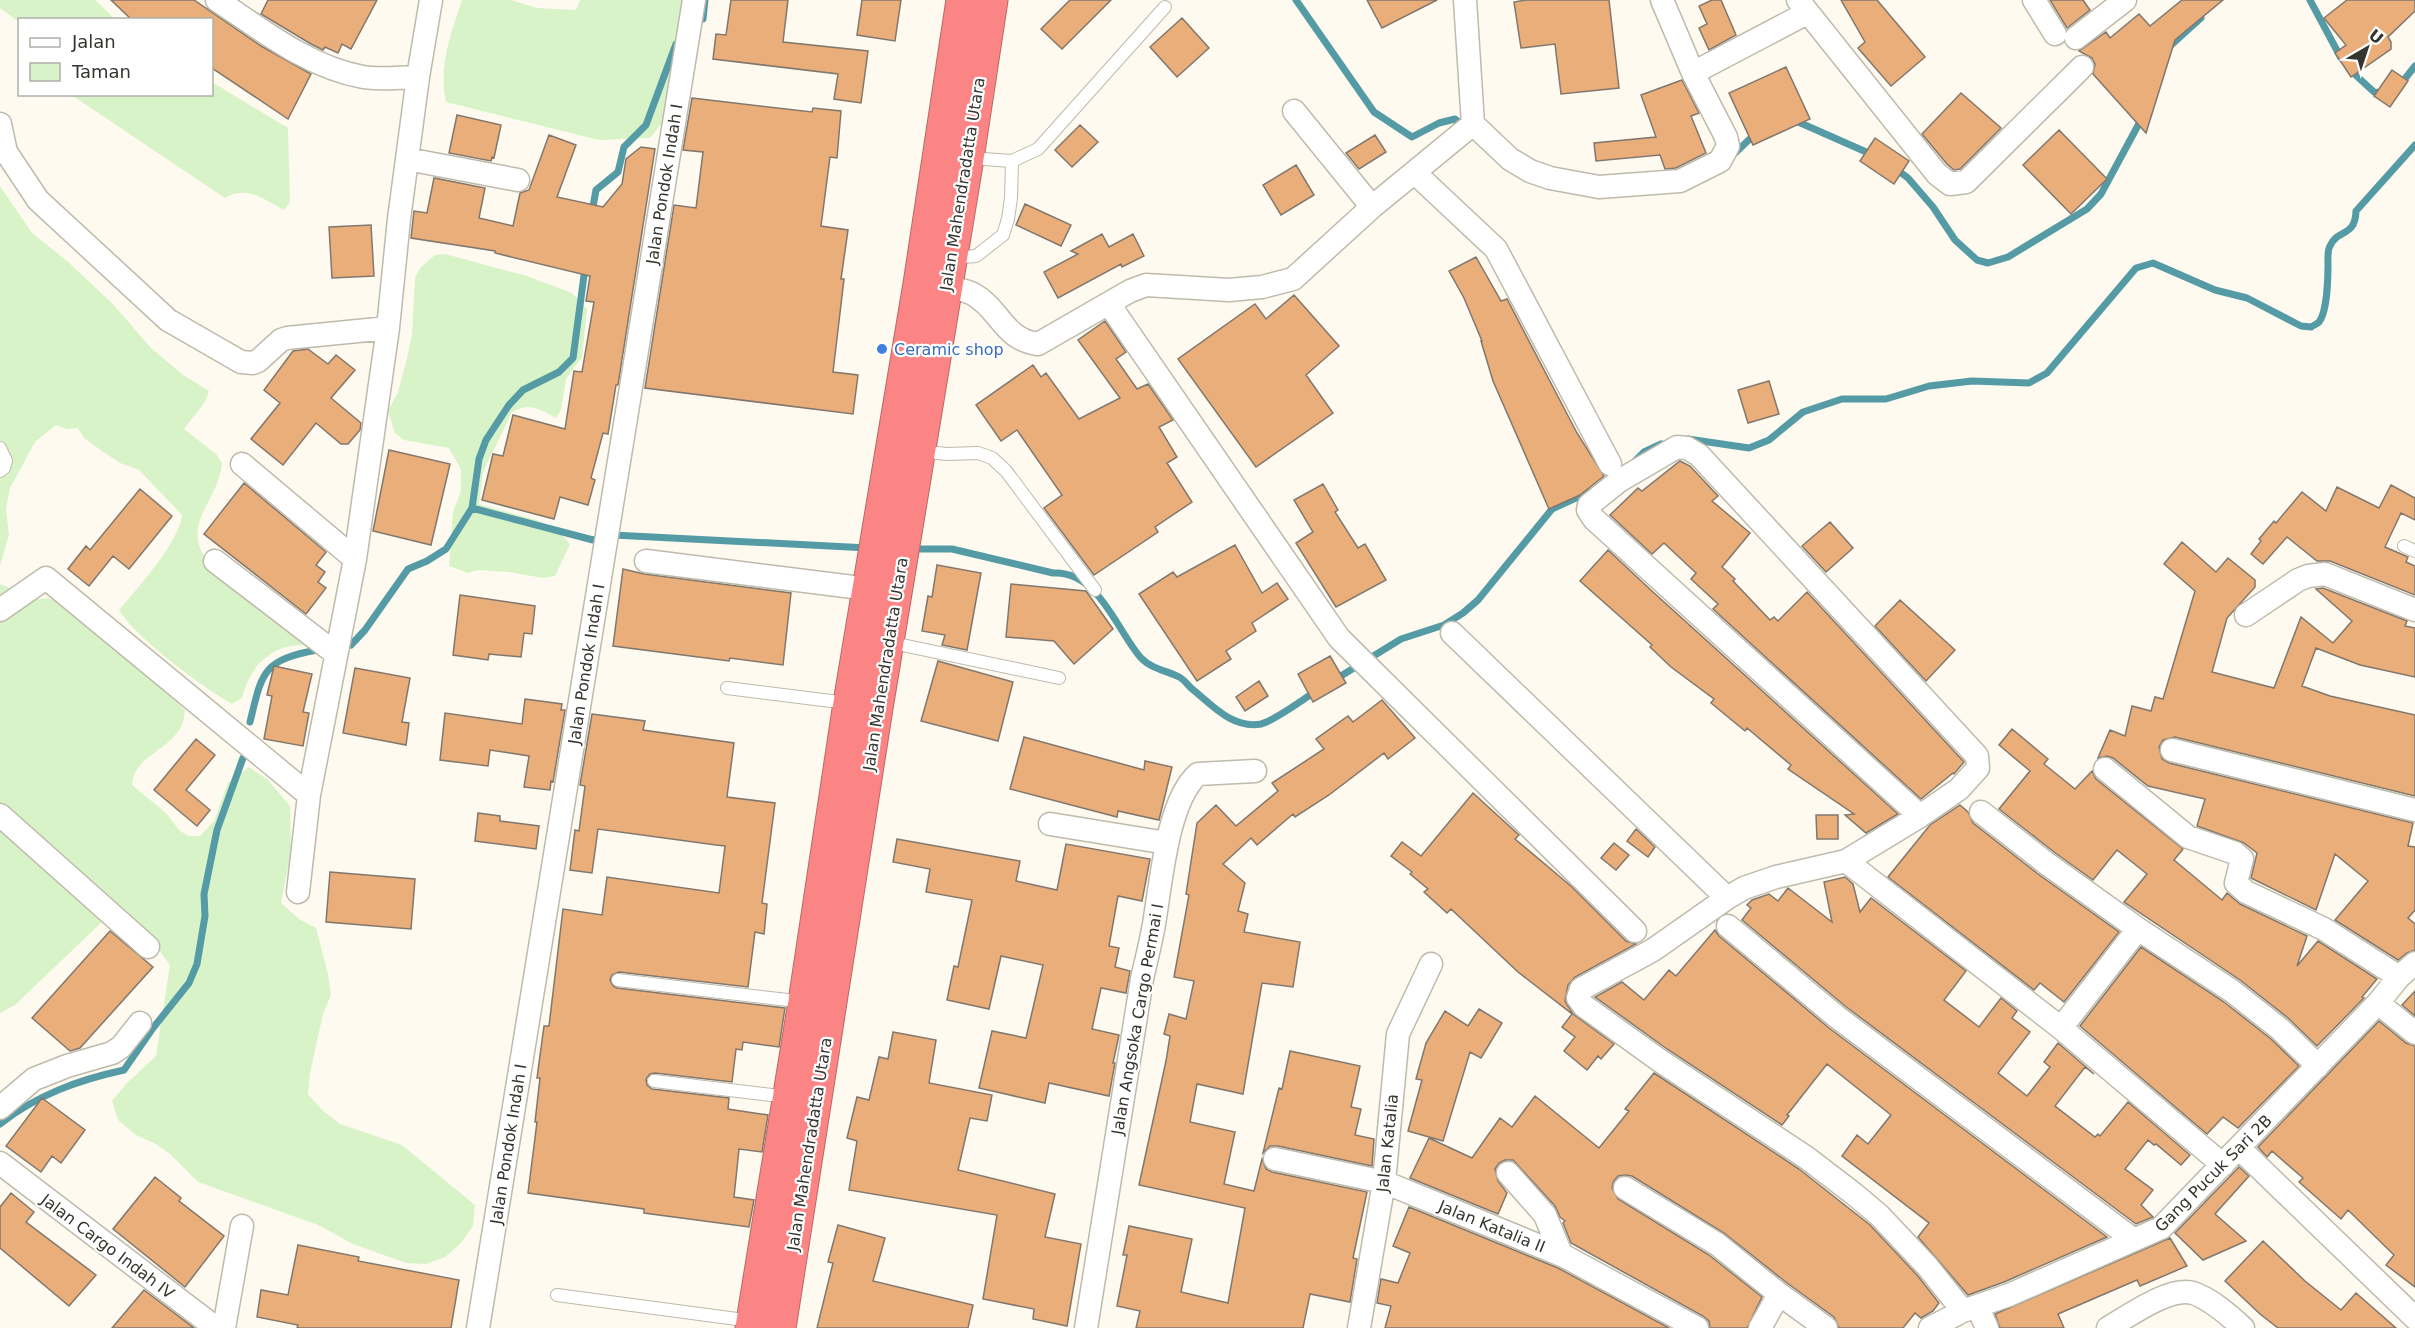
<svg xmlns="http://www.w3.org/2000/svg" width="2415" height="1328" font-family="'DejaVu Sans',sans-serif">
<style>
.green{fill:#d8f3c8}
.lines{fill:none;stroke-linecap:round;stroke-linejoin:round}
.stream{stroke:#549ba6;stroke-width:7}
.building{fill:#e9ae79;stroke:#82776d;stroke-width:1.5}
.lane-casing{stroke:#bebaac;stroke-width:14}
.street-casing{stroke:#bebaac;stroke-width:25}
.highway-casing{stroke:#b66967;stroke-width:35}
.lane{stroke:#fff;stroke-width:12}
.street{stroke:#fff;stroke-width:22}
.highway{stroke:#fb8585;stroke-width:33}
.shop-dot{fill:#3f7fe0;stroke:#fff;stroke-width:2}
.labels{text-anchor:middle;stroke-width:4.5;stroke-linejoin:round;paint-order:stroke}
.street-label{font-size:16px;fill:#35342e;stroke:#fff}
.shop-label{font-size:16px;fill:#366cbe;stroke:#fff;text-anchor:start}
</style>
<rect width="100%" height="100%" fill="#fefaef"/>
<path class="green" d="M0,0H95L115,19L20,20L19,22L0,8Z
M462,0H511L537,8L576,10L580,0H683L662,123L650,138L599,140L446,102C438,67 451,33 462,0Z
M212,82L288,128L290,202L284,210C264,199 246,185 225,198L73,96V94H212Z
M0,186L32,233L67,261L112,303L150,347L183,375L209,391C206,405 192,417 184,429L216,454L222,463C219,502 178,524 209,563L310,646C274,641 250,665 242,698L232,704C201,686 137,639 119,610C137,589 180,541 182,515L139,470L120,463L102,451L84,438L78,428L67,429L56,425L35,442L10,488L6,509L9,535L0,566V579V479L12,466L0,444Z
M445,254L527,276L572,293L587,309L582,357L566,379L561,410L556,418C538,409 531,402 512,412L483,472L479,504L536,520L555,528L570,544L555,576L543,578L509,572L477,570L468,573L449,566L453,512L461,491V470L449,448L404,440L395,433L388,411L398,392L407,358L412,334L415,278L420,268L435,255Z
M0,584L37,599L48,598L58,602L140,669L185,710C184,714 184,721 182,724C172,750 133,756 132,785L166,813L180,831L189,836H200L214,821L228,783L249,767L268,780L290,806L291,851L281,903L299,919L316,928L328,974L331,995L323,1014L310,1073L308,1094L322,1110L340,1124L402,1145L475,1205L473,1226L461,1243L445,1257L426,1264L406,1263L353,1244L318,1225L198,1182L170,1154L154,1143L136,1135L118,1120L112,1101L125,1085L156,1056L170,965L142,928L105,919L15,1005L0,1013Z"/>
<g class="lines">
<path class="stream" d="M1296,0L1374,112L1412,137L1439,123L1455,119L1465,127
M2310,0L2341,58
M703,19L705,0
M2169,47L2201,18
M2349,69L2374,92L2385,93
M2400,85L2415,66
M1796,121L1873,155
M1732,156L1757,132
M1896,169L1908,178L1933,207L1955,240L1977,260L1988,263L2008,257L2087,209L2101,194L2142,118
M592,212L596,190L618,172L624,147L646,125L676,44
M1688,439L1749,448L1769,440L1803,412L1842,399H1886L1929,386L1972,381L2029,383L2047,373L2136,268L2153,263L2215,290L2247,298L2301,326L2311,327C2314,325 2317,324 2319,322C2327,312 2328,278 2328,265C2328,260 2327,251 2330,246C2338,228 2355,238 2356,211L2415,145
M1635,461L1644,452L1661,444
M472,508L593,540L613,535L868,548
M912,549H952L1053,573C1098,570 1117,631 1141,658C1152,669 1164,670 1177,676C1183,678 1187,684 1191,688C1212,705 1232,729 1261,724C1274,721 1304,699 1316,691
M351,645L365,630L408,569L427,561L446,549L472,508L479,459L486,440L509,405L523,390L559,372L573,358L585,268
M1336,679L1401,639L1444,625L1463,613L1478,600L1552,509L1589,492
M250,722C262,673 262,660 317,650
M0,1124C37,1095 78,1080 124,1070L153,1028L189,983L197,964L205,916L204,894L217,830L243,758"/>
</g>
<path class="building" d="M111,0H194L261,46L311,74L288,119L212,68V20H132Z
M268,0H377L351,49L342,44L338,53L325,47L323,50L311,44L261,14Z
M731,0H788L783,42L868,51L861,103L834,99L838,74L713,59L716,34L726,35Z
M862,0H901L895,41L857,35Z
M1070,0H1111L1062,49L1041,29Z
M1367,0H1437L1382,28Z
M1526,0H1609L1619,88L1561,94L1555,44L1521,48L1514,2Z
M1712,0H1721L1736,35L1709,50L1699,28L1707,24L1699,6Z
M1841,0H1877L1925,57L1891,86L1858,48L1865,42Z
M2050,0H2083L2090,10L2067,28Z
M2182,0H2223L2175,40L2146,133L2093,74L2095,64L2092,58L2079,51L2106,32L2110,38L2139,14L2150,26Z
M2347,0H2415V11L2388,37L2391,42V49L2351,77L2335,53L2346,45L2324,18Z
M1182,18L1209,48L1177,77L1150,47Z
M1786,67L1810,119L1753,145L1729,93Z
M2392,70L2408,81L2390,107L2374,96Z
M1682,80L1699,113L1691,116L1706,153L1676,168L1665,169L1660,155L1596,161L1594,143L1656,137L1641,95Z
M1961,93L2001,128L1960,169L1954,170L1947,164L1922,134Z
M692,98L812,112L813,108L841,111L837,158L830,157L821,226L848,230L841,279H844L833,372L858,375L853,414L645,388L674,205L696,208L703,152L683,150Z
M457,115L501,125L494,158L492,157L491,161L449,153Z
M1080,125L1098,142L1072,167L1055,150Z
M2059,130L2107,179L2071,214L2023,165Z
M549,135L576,145L557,197L603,207L622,184L626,159L641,147L655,149L618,385H616L608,434L603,433L591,478L595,480L588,505L560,497L554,519L482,500L493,454L503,456L513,415L565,429L574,371L582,372L594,302L586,301L590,276L495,253V251L411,238L414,211L427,213L434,178L485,188L479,218L513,226L520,193L529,190Z
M1375,135L1386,152L1359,169L1346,153Z
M1875,138L1909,161L1894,184L1860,161Z
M1296,165L1314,195L1281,215L1263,185Z
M1025,204L1071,225L1061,246L1016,225Z
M371,225L374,276L332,278L329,227Z
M1102,234L1109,247L1133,234L1144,256L1122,267L1121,264L1058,298L1044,272L1078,254L1071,251Z
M1476,257L1501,301L1507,299L1577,433L1604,476L1580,495L1549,509L1493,381L1481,341H1482L1464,298L1449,271Z
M1294,295L1339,346L1306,375L1333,413L1256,467L1178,359L1255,304L1266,319Z
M1105,321L1126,352L1116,359L1137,389L1148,384L1173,420L1159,427L1177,457L1167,463L1192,502L1155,527L1158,532L1094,575L1044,508L1062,495L1017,430L1001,441L976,405L1033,365L1041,377L1046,373L1079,419L1120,398L1078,340Z
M308,349L328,364L336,355L355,370L331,398L361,423L360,430L348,444H341L316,423L283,465L251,439L280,403L264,390L293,351Z
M1769,381L1779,414L1748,423L1738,390Z
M389,450L450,464L431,545L373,531Z
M1680,461L1690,466L1718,496L1712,501L1750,533L1722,567L1735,579L1733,581L1770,620L1774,617L1778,621L1807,592L1964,762L1954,774L1953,773L1921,799L1713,609L1718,604L1691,579L1696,573L1664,543L1652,554L1610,515L1638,488L1642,491Z
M244,483L326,552L316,565L325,572L318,582L326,588L306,614L204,534Z
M1323,484L1338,510L1335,512L1358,548L1365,544L1386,580L1336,607L1296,543L1313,532L1294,500Z
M2391,485L2415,498V520L2401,513L2385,547L2408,557L2406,562L2415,566V595L2330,561H2317L2287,537L2263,564L2251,554L2261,541L2259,539L2274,521L2276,523L2302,492L2326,511L2337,487L2379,508Z
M140,489L172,516L129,569L113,556L89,586L68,569L86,546L90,550Z
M1830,522L1853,548L1826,572L1802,546Z
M2182,542L2216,572L2228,558L2255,580V587L2227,618L2212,672L2274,688L2301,617L2333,643L2352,621L2316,589L2323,588L2407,621L2405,626L2415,628V677L2360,665L2316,648L2302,686L2330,696L2415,715V796L2175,737L2163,740L2159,747L2162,759L2169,763L2413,823L2408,846L2415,847V910L2408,918L2415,924V950L2407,953L2398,960L2335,920L2368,881L2335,854L2316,910L2251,878L2257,853L2244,843L2197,826L2205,799L2148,786L2113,758L2107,756L2098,758L2110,730L2125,736L2132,706L2151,711L2155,697L2163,699L2195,591L2164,564Z
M1235,545L1262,593L1277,583L1288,599L1252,623L1256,631L1226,651L1231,659L1197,681L1139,594L1173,572L1177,577Z
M1608,550L1653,592L1898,814L1866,833L1845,815L1854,814L1788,769L1791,765L1747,728L1745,731L1711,703L1714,699L1671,667L1650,647L1652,645L1580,581Z
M937,565L981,573L967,650L942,645L945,635L922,631L928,596L932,597Z
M623,569L644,574L791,593L783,665L730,658L729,661L613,646Z
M1011,584L1086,591L1113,629L1074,664L1054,641L1006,637Z
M460,595L535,606L532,634L524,633L521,657L489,654L488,660L453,655Z
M1900,600L1955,650L1926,681L1875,626Z
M1330,656L1346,683L1313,702L1298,674Z
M938,661L1013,682L998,741L921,721Z
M274,666L312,674L303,712L309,713L303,746L264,739L272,696L267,695Z
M355,668L410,678L402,722L409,723L406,745L343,733Z
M1259,681L1268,696L1245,711L1236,697Z
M525,699L562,704L561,710H565L553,782L551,781L550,790L524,787L529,756L490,750L488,766L440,760L445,713L522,724Z
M1382,700L1415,738L1388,759L1384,753L1329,795L1295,817L1293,814L1257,845L1251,838L1223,864L1245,883L1238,911L1248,914L1244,932L1300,942L1293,987L1262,983L1243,1094L1197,1084L1190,1122L1235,1132L1224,1184L1254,1191L1262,1159L1266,1169L1272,1172L1367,1192L1353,1258L1357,1259L1350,1302L1310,1294L1303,1328H1136L1140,1311L1117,1306L1127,1255H1123L1129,1226L1192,1239L1181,1292L1228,1303L1245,1208L1139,1185L1166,1061L1170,1036L1164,1034L1169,1014L1186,1019L1194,981L1174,977L1189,895L1186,894L1197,823L1216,805L1236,826L1278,791L1272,783L1324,749L1316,739L1348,716L1353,722Z
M592,714L645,721L643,730L734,743L727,797L775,803L762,903L767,904L764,934L755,932L748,987L619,972L612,975L610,980L613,986L617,988L785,1008L779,1047L743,1042L742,1050L736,1049L732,1082L655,1073L650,1074L646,1079L647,1085L652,1089L729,1098L728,1109L768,1115L762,1152L739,1149L734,1197L754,1200L749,1227L644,1213V1209L528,1193L537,1122H535L540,1078H537L544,1026H549L563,909L602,915L607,877L719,893L725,846L716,845L598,829L592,873L570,870L575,830L579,831L585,786L580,785Z
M2012,729L2048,759L2044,764L2075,789L2092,771L2096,779L2183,849L2174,860L2222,900L2227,893L2240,904L2307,936L2297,966L2318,941L2377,979L2362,997L2364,998L2317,1046L2288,1018L2240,980L2124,902L2147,874L2117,850L2093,880L2054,852L1999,809L2030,771L1999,745Z
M1024,737L1144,770L1145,761L1172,767L1159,820L1118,811L1117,817L1010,789Z
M196,739L215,755L186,790L210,810L197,826L154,790Z
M1473,793L1519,835L1515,839L1572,887L1626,941L1636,944L1575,977L1568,985L1565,1001L1573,1014L1614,1044L1601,1059L1598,1056L1587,1070L1564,1051L1575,1037L1562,1027L1572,1014L1518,972L1451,909L1447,913L1424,892L1428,889L1410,874L1412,872L1391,856L1402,842L1421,856Z
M1960,805L1968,812L1973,823L2038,874L2119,932L2064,1002L2040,983L2034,990L1888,877L1930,825Z
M478,813L500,816V821L539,826L536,849L475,841Z
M1816,815H1838V839H1817Z
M1636,829L1655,847L1648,857L1627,841Z
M897,839L1020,861L1016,881L1057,890L1066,844L1150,859L1142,901L1118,896L1109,946L1119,948L1115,967L1130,971L1126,993L1101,988L1092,1029L1119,1035L1113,1063H1115L1109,1096L1049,1083L1045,1103L979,1088L992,1031L1026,1038L1043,965L1001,956L989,1009L947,1000L954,966L958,967L972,900L926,892L930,869L893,862Z
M1614,843L1629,855L1616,870L1601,858Z
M330,872L415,879L411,929L326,922Z
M1845,877L1853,884L1860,912L1871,898L1966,971L1944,1000L1979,1027L2001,998L2017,1011L2012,1018L2030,1032L1998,1073L2027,1096L2050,1067L2044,1062L2058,1043L2094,1074L2085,1067L2055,1106L2095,1137L2098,1134L2100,1136L2128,1102L2190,1155L2181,1165L2156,1144L2154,1145L2148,1140L2125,1169L2153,1190L2141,1205L2153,1217L2136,1224L1845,1006L1742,920L1751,908L1747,905L1752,900L1769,894L1778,901L1788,888L1832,922L1824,882Z
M1715,930L1719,936L1829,1028L2107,1237L2004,1282L1968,1295L1918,1237L1929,1223L1842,1156L1857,1135L1868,1144L1891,1115L1827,1064L1787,1115L1789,1116L1782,1125L1667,1049L1595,997L1622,982L1644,1000L1669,970L1676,976Z
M110,931L153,967L80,1048L70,1051L32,1018Z
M2141,947L2224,1002L2271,1039L2299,1066L2238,1128L2223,1117L2207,1134L2080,1026Z
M2415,991V1016L2402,1005Z
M1479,1009L1502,1023L1481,1058L1470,1052L1443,1141L1408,1131L1422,1080L1416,1079L1426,1043L1445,1011L1468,1026Z
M2379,1021L2406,1043L2415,1046V1287L2386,1265L2394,1255L2348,1210L2341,1219L2299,1182L2303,1178L2272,1151L2267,1157L2258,1147Z
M893,1032L936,1040L929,1083L992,1095L987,1121L970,1118L958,1170L1055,1194L1045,1237L1081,1244L1067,1326L1033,1319L1034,1309L983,1299L997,1215L849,1190L857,1141L847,1138L857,1097L869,1100L879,1057L888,1059Z
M1290,1051L1360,1066L1351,1107L1361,1109L1355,1135L1374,1139L1372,1166L1278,1146H1270L1263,1153L1279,1088L1282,1089Z
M1654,1073L1799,1169L1870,1225L1917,1275L1939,1303L1933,1311L1921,1318L1915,1313L1903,1328H1839L1834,1317L1787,1283L1724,1233L1632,1176L1625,1175L1618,1176L1613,1182L1612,1188L1618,1199L1709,1255L1762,1297L1747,1328H1710L1709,1321L1703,1316L1571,1243L1563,1223L1565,1221L1560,1217L1555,1206L1513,1160H1505L1499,1163L1495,1169L1498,1181L1507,1193L1498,1214L1410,1178L1429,1138L1472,1158L1500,1118L1512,1127L1535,1096L1599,1148L1629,1111L1625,1109Z
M42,1098L85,1130L61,1163L52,1156L41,1172L6,1146Z
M2239,1167L2249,1176L2215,1214L2246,1241L2203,1260L2175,1233Z
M155,1177L181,1198L179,1201L224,1236L185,1287L113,1229Z
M11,1193L34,1212L26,1222L96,1275L69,1306L0,1248V1207Z
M1409,1207L1558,1268L1669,1328H1385L1391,1306L1377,1303L1381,1279L1398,1283L1410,1253L1393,1246Z
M838,1225L885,1238L873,1281L973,1305L968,1328H817L833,1263L828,1262Z
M2170,1238L2187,1266L2140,1286L2137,1280L2058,1314L2064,1328H2000L1995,1314Z
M2263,1241L2305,1281L2341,1310L2356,1293L2396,1328H2278L2260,1314L2225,1281Z
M298,1245L359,1257L358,1261L459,1280L451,1328H297L298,1325L257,1317L261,1290L288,1295Z
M144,1290L194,1328H112Z"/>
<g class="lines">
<g class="lane-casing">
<path id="lane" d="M969,158L1012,161L1038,149L1165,7
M951,258L976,256L1003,235L1008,219L1011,198L1012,161
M0,448L6,461L4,468L0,471
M919,451L947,454L978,453L992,458L1006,471L1095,590
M2404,546L2415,551
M888,642L1059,678
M727,688L847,703
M618,980L805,1002
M654,1081L788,1097
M557,1295L752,1321"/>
</g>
<g class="street-casing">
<path id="street" d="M217,0C262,30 308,67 363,77C380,80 400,77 418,77
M1465,0L1473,124L1510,159L1530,171L1550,178L1599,187L1680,181L1720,161L1728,146L1726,137L1693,73L1662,0
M1798,0L1937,174L1950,184L1966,182L2082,67
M2034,0L2055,34
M2076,38L2125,0
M1693,73L1807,13
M1294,111L1372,207
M0,124L6,152L38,200L168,320L241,362L253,363L258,361L281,340L287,338L388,328
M407,159L518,180
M1415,173L1496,249L1610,464
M932,285C944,287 962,288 973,294C1000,309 1004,340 1038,344L1130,291L1146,285L1229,290L1262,287L1293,279L1372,207L1473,124
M1109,304L1339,638L1635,931
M242,464L355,559
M215,561L335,653
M646,561L869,589
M0,610L46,578L309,795
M2246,615L2298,580L2308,576L2325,574L2415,610
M1452,633L1727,898
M2172,750L2415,810
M2105,769L2188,837L2235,853L2242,859L2236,883L2246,892L2324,929L2399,977
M1981,812L2046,863L2138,929L2232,991L2280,1029L2318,1066
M0,815L148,947
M1920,816L1594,519L1588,510L1589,505L1619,481L1677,447L1687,448L1699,455L1977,756L1978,768L1959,789L1920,816L1846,861L1776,877L1744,888L1727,898L1653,950L1581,989L1578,998L1584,1006L1659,1060L1807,1158L1854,1194L1879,1215L1927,1266L1963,1311
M1050,824L1167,843
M1846,861L2061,1028L2223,1165
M298,892L309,795L355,559L388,328L399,219L418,77L431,0
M1728,926L1837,1017L2134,1240
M2378,1003L2415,1033
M2061,1028L2138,929
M0,1108L34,1079L67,1066L112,1053L121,1047L140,1023
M2239,1148L2415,1318
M1275,1159L1384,1182L1564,1256L1697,1328
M0,1163L216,1328
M1508,1173L1545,1215L1561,1254
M1625,1188L1717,1244L1779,1294L1826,1328
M1977,1306L1987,1328
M224,1328L242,1226
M478,1328L694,0
M1086,1328L1142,979C1146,961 1151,942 1154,924C1161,884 1167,801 1198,774L1255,771
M1359,1328L1384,1182L1398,1034L1431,964
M1760,1328L1779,1294
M1930,1328L1963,1311L2009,1295L2161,1228L2378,1003L2399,977L2415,963
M2108,1328C2129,1316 2170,1286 2193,1293C2211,1299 2230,1316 2243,1328"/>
</g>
<g class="highway-casing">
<path id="highway" d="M752,1328L805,1002L850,703L920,284L963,0
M779,1328L876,708L967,158L991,0"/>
</g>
<use href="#lane" class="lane"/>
<use href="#street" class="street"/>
<use href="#highway" class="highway"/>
</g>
<circle class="shop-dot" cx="882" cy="349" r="6"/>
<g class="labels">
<g class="street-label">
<text transform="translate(664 184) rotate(-81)" y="6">Jalan Pondok Indah I</text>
<text transform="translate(962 184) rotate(-81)" y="6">Jalan Mahendradatta Utara</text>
<text transform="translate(586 664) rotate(-81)" y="6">Jalan Pondok Indah I</text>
<text transform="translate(885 664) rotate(-81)" y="6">Jalan Mahendradatta Utara</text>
<text transform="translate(1137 1019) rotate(-80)" y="6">Jalan Angsoka Cargo Permai I</text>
<text transform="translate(1387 1143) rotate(-84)" y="6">Jalan Katalia</text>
<text transform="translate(508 1144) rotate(-81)" y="6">Jalan Pondok Indah I</text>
<text transform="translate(809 1144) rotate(-81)" y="6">Jalan Mahendradatta Utara</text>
<text transform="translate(2213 1173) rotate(-45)" y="6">Gang Pucuk Sari 2B</text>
<text transform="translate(1492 1226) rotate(22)" y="6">Jalan Katalia II</text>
<text transform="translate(108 1246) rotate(37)" y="6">Jalan Cargo Indah IV</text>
</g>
<g class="shop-label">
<text x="894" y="355">Ceramic shop</text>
</g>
</g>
<rect x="18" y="18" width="195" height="78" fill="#ffffff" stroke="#aeaeab" stroke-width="1.5"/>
<rect x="30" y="38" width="30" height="9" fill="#ffffff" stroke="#aeaeab" stroke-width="1.5"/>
<text x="72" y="48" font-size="18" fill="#35342e">Jalan</text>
<rect x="30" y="63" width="30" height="18" fill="#d8f3c8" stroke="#aeaeab" stroke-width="1.5"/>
<text x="72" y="78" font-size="18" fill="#35342e">Taman</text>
<g transform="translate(2367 48) rotate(39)" stroke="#ffffff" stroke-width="4.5" paint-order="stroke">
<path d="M0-4.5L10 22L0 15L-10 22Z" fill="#35342e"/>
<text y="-9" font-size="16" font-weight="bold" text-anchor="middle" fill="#35342e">U</text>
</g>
</svg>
